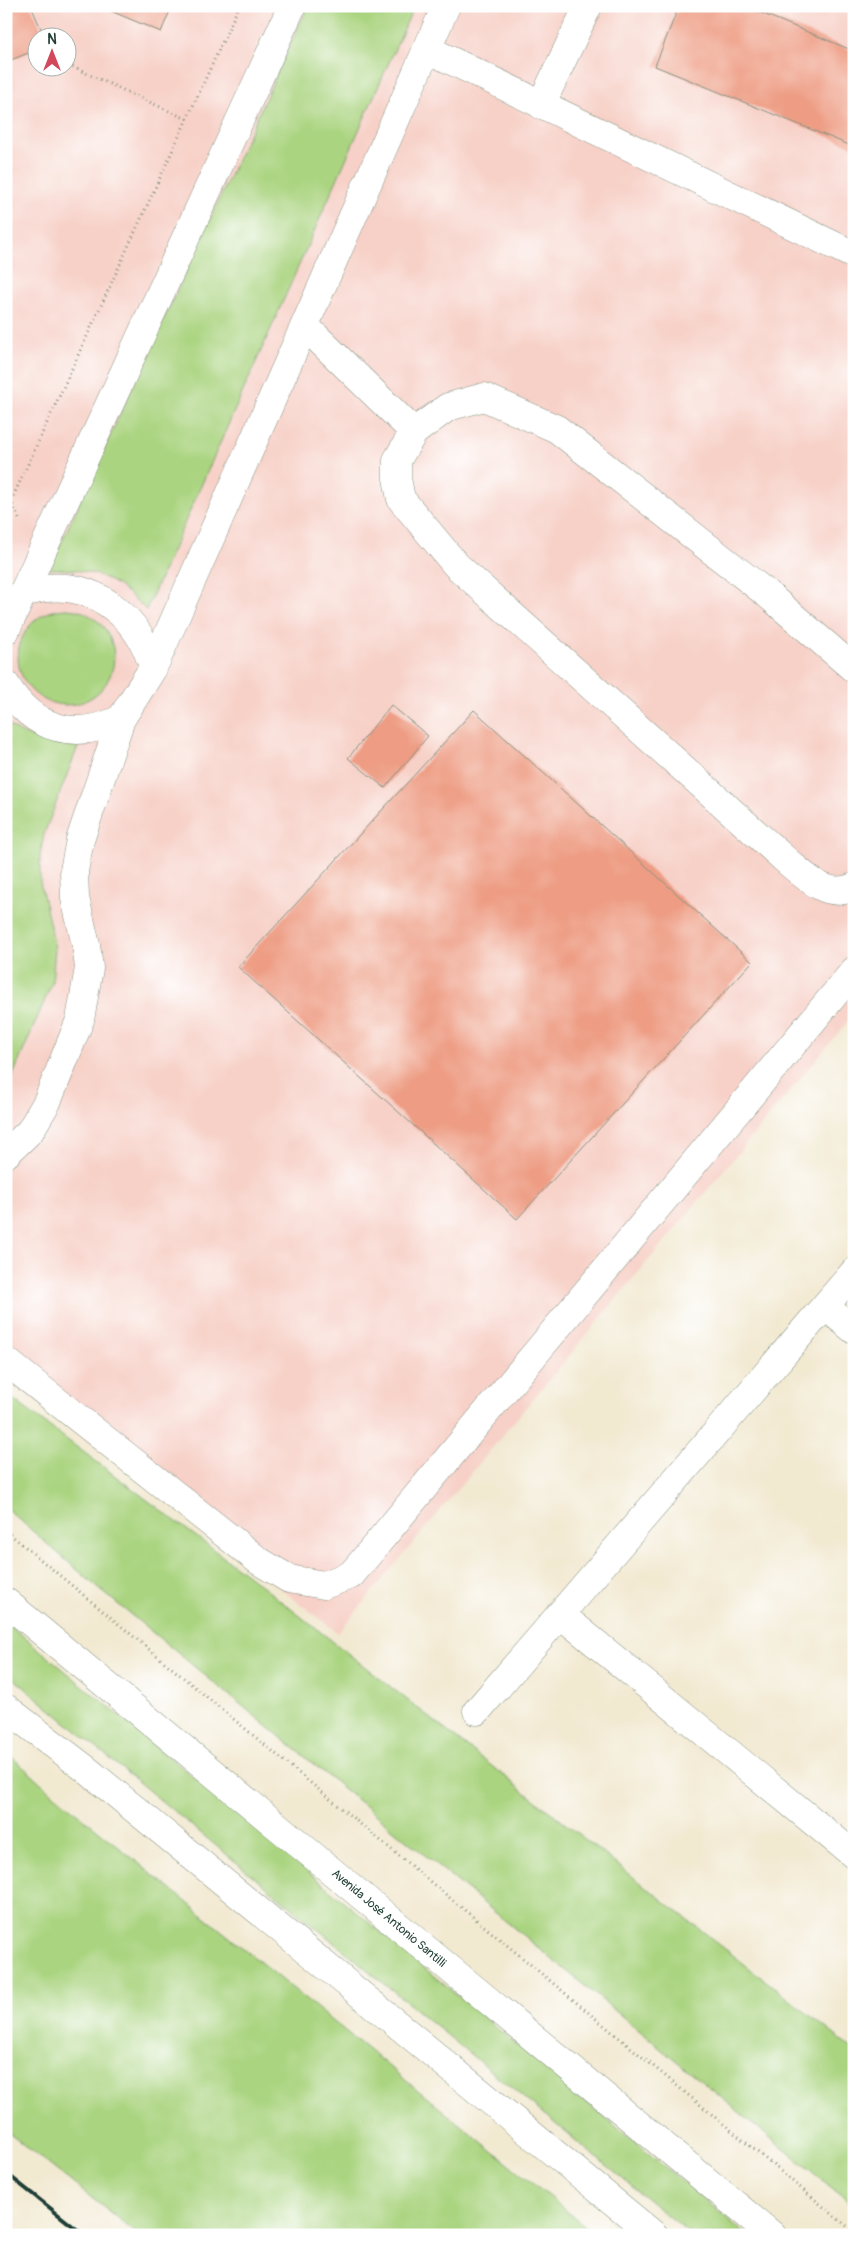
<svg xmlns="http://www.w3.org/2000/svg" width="860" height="2241" font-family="Pangolin,sans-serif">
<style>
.built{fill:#f7d1c8;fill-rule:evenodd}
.green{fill:#aad480;stroke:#64885a}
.building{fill:#ee9d84}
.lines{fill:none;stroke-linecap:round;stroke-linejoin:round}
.minor-casing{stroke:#889382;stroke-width:29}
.path{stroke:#889382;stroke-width:3;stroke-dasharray:1 4;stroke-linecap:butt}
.minor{stroke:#fff;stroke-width:28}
.rail{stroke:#1f3d34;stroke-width:4}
.labels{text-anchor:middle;stroke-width:4;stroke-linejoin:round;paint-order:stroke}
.street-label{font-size:12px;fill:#1f3d34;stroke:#fff}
</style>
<rect width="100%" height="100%" fill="#fff"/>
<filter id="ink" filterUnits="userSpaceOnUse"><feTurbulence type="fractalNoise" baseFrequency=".02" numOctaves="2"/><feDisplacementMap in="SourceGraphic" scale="10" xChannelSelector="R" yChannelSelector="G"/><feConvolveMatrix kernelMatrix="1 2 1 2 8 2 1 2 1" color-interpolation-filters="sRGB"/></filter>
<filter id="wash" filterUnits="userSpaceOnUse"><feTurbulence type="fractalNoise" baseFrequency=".0096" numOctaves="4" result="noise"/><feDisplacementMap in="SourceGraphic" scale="20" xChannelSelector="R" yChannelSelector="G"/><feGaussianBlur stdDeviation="1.12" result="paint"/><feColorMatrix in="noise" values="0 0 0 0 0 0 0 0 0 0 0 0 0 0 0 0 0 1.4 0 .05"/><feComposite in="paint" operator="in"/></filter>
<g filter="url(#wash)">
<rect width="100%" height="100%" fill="#f2e9d1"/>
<path class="built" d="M6,6H854V1014L338,1633L6,1378ZM38,38H68V68H38Z"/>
<path class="green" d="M308,6H414L146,610C113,577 96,569 49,569Z
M18 657a48 48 0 1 1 96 0a48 48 0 1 1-96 0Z
M6,723C31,741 49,743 79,744L44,834L40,856V882L55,948L52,983L6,1092Z
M6,1394L258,1583L854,2050V2206L97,1587L6,1508Z
M6,1622L747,2235H691L98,1749L6,1672Z
M6,1752L56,1796L596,2235H139L6,2131Z"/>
<g id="blocks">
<path class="building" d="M6,6H31L45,38H38V49L6,62Z
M99,6H172L161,32Z
M679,6H744L854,51V147L655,66Z
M391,705L428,736L385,788L348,758Z
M474,710L752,962L517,1219L238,967Z"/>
</g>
</g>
<g filter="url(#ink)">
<use href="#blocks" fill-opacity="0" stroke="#889382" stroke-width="1"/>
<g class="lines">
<g class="minor-casing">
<path id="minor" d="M427,49L854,255
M541,105L588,6
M305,326L414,432L448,407L484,397L557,429L766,593L854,669
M414,432L397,460V478L401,499L456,565L789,863C809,879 827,899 854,887
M24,593C31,591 39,589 46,588C98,583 141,620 153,668
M6,630L292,6
M6,685C33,730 75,741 121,719
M6,1154L30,1131L47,1102L80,1020L89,968L86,945L75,898L74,871L80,840L121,719L153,668L446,6
M825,1306L854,1330
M6,1361L259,1561L289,1579L324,1585L351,1575L854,971
M6,1602L772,2235
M560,1614L854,1855
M6,1708L87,1770L654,2235
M477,1711L854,1272"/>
</g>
<path class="path" d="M68,65L189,120
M19,519L11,501L239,6
M6,1531L854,2232"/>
<use href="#minor" class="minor"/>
<path class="rail" d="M6,2173L84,2235"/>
</g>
</g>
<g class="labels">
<g class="street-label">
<text transform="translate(389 1918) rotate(40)" y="4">Avenida José Antonio Santilli</text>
</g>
</g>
<rect width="860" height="2241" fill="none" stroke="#fff" stroke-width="25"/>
<g transform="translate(52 52)"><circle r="24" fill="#ffffff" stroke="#a5b1ae"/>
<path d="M0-4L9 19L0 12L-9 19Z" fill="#d1495b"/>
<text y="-8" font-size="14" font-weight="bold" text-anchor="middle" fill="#1f3d34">N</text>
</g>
</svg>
